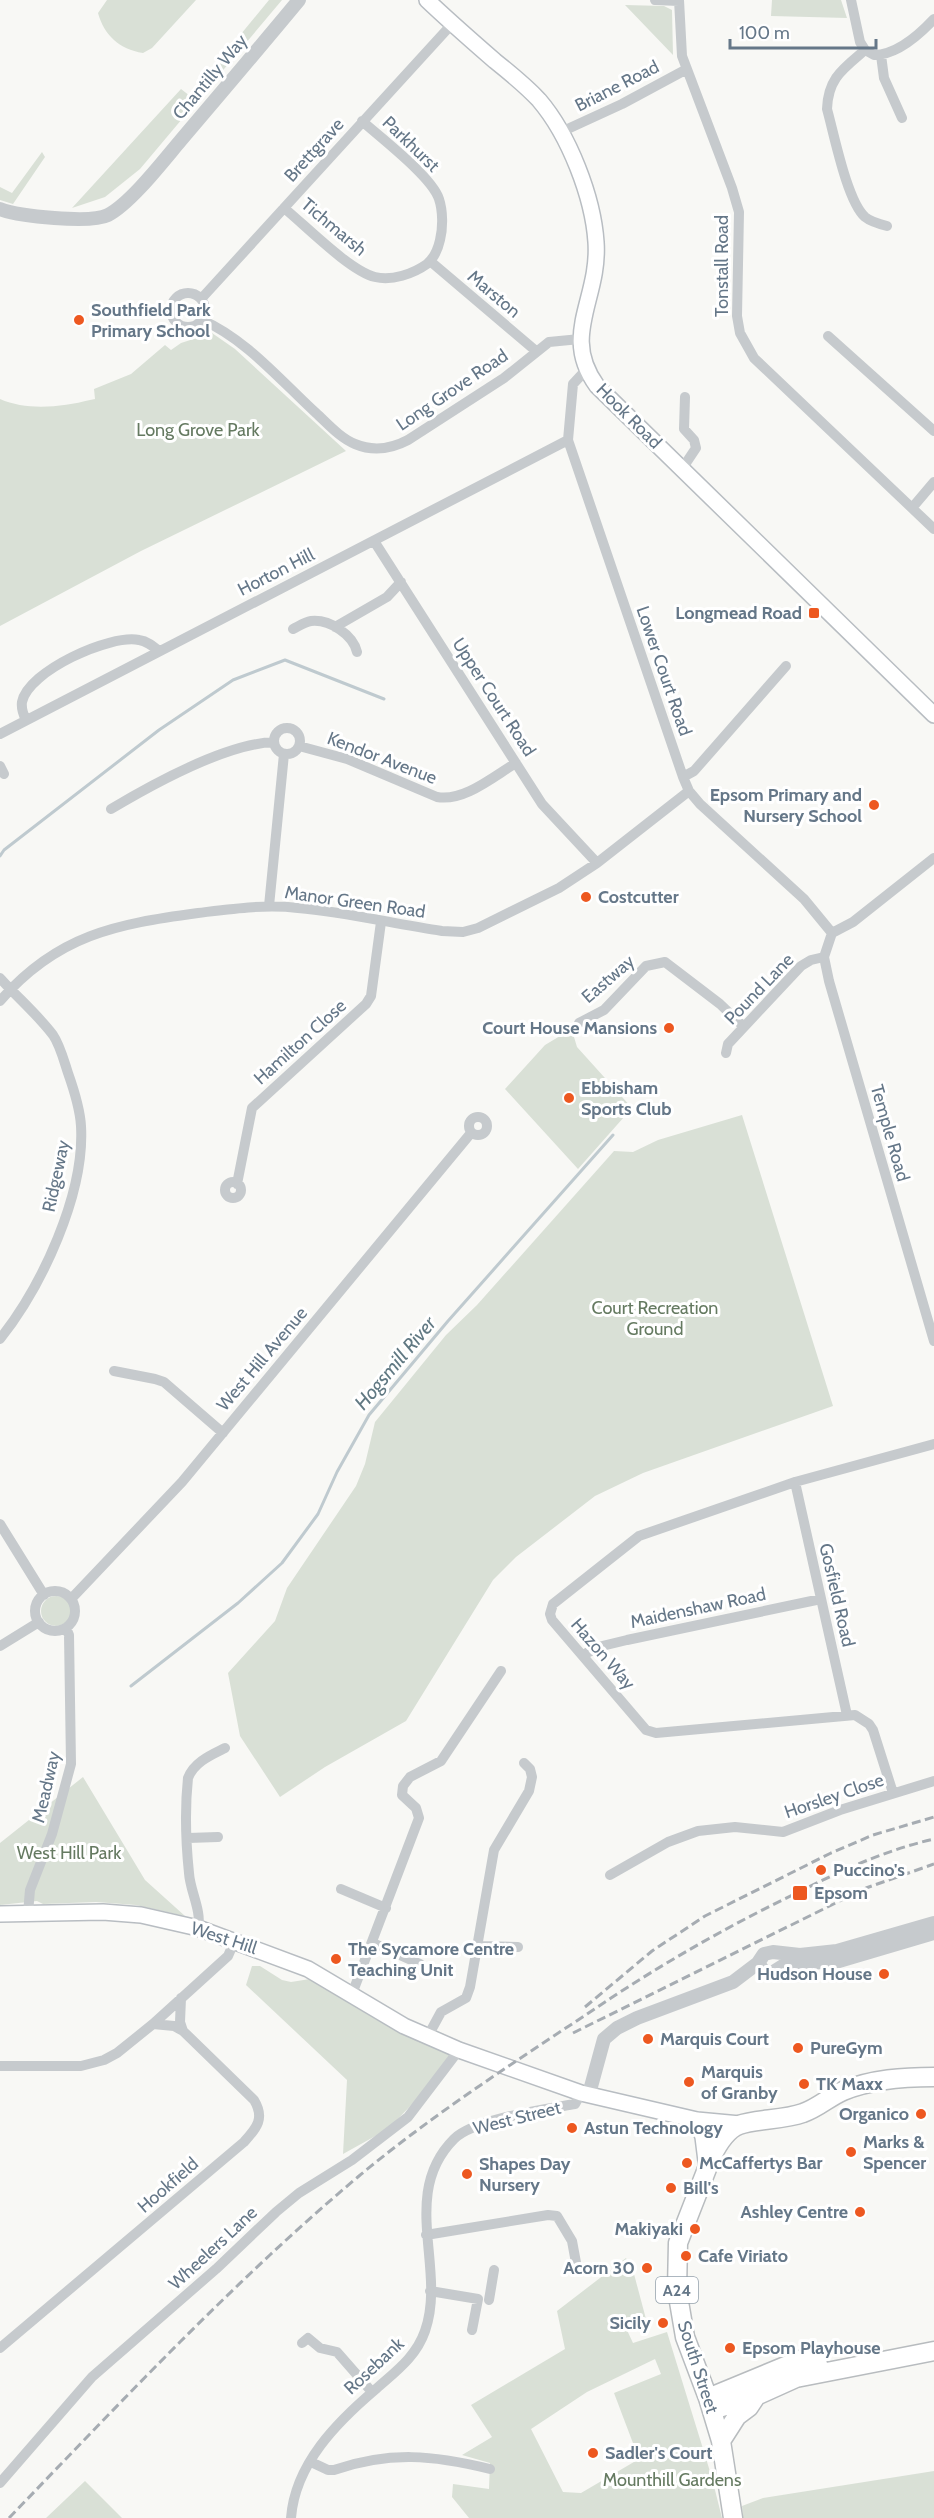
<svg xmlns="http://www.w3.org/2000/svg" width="934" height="2518" font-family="Cabin,sans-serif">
<rect width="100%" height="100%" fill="#f8f8f5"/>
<path fill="#d9e0d6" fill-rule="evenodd" d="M107,0H196L152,48L143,53C119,49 104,35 98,13Z
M269,0H282L140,169L105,197L72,208L181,89L190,96Z
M772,0H841L847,18L771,16Z
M625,5L664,6L672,10L673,55Z
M42,152L45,157L13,204L0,200V187L12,193Z
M212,333L235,349L346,451L141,551L0,626V399C27,411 62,407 90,400L95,399L94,389L131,374L165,345L171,350L181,343Z
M565,1033L574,1037L577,1047L632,1108L578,1169L505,1089L545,1045Z
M742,1115L833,1406L643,1473L595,1496L516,1557L493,1580L406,1721L325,1767L280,1797L240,1736L228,1673L275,1621L287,1588L356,1486L365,1464L375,1422L446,1335L477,1305L614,1151L633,1152L658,1140Z
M41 1611a15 15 0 1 1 30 0a15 15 0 1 1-30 0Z
M83,1777L145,1880L185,1916L136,1905L96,1902L43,1904L37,1901L0,1905V1843Z
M252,1966H260L282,1980L291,1982L310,1979L377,2020L380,2017L451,2053L422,2094L388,2129L343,2154L347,2080L246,1985Z
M626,2258L634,2274L646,2319L626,2328L633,2343L667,2332L712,2478L722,2518H469L452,2497L453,2484L489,2489L490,2463L462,2455L492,2437L471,2405L565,2349L557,2311ZM655,2359L661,2374L614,2393L639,2459L581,2493L563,2492L531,2429L587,2392Z
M934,2471V2518H743L742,2506L763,2498Z
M85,2481L122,2518H46Z"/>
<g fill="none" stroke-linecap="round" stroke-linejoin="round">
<path stroke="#bfcacf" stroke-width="3" d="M0,856L4,850L159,730L233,680L285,660L384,699
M131,1686L238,1603L282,1563L318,1514L337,1472L369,1415L448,1321L613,1135"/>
<defs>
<path id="secondary" d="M427,0C449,21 472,41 495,61C510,73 526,86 539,100C569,135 593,197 596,242C600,299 560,335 597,386L934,715
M0,1914L103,1912L141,1915L198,1928L308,1969L404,2026L459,2050L581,2093L697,2120L740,2124
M697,2120L703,2137L707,2169"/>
<path id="trunk" d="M708,2398L800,2360L816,2356L820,2373
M713,2410L756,2396L796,2378L934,2351
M721,2441L737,2416L749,2407L755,2398
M733,2518L721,2441L708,2398L685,2337L677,2290L678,2243L712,2156C718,2144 726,2130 739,2125C755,2119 784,2120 803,2113C818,2108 829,2097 843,2091C872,2079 904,2077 934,2077"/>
</defs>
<use href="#secondary" stroke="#b8bdc2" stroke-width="18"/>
<use href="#trunk" stroke="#b8bcbf" stroke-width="21"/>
<path stroke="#c6cacd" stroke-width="10" d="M655,0L679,1
M679,0L682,56L732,188L739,212L737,316L740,333L754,358L934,529
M851,0L860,42L865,50
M865,50C843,69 828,78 827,109C834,134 847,201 865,217C871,222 879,224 887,226
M865,50L874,55C897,55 919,35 934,19
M881,55L884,78L902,118
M561,132L622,104L687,69
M284,208C306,226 350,271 375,277C392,281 413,274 427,264C434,258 438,249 440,240C443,228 443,211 439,199C432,177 381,138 362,121
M430,261L536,351
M171 310a17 17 0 1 1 34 0a17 17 0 1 1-34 0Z
M201,299L452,24
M202,320C246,339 281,381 316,413C328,424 340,438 355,444C374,452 391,449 408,440L504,378L549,342L580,339
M828,336L934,431
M586,370L573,384L568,440L683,777L689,791L700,804L804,899L832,933
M682,469L696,448L694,440L684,429L685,397
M912,508L934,482
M374,541L542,804L597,863
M335,627L387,597L401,582
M293,629C299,626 305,622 311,621C330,619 353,635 357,652
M26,720C23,714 21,709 22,702C28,671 110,634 139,640C147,641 153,646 159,651
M274 741a13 13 0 1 1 26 0a13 13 0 1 1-26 0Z
M0,734L568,440
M299,746L347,759L437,797C464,802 494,776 516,763
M0,766L4,774
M683,777L694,771L786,666
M111,809C153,784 226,744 274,742
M934,858L853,922L832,933L824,957L829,981L934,1341
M269,906L284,754
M0,978C17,997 38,1015 53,1035C60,1045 64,1061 68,1073C74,1090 80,1108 81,1126C85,1194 42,1286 0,1339
M0,1001C57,935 116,924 198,913C231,909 265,904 298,908C346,912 394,924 442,931L463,932L478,928L559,888L597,863L689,791
M579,1023L604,1010L646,966L665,962L720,1004L744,1027
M726,1053L728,1044L801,966L811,960L824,957
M469 1126a9 9 0 1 1 18 0a9 9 0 1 1-18 0Z
M225 1190a8 8 0 1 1 16 0a8 8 0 1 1-16 0Z
M237,1184L252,1108L366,1004L371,996L381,922
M114,1371L155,1379L164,1382L223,1433
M795,1482L847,1715
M0,1524L44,1595
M35 1611a20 20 0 1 1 40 0a20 20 0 1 1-40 0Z
M71,1599L182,1482L471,1133
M0,1646L39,1622
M583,1655L598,1647L627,1640L821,1599
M893,1793L873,1730L869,1724L855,1715L656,1733L646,1730L552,1620L550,1614L553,1604L639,1536L795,1482L934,1444
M188,1838L218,1837
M610,1875L668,1842L698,1831L735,1827L783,1832L840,1810L934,1781
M341,1889L386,1908
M28,1913L30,1890L52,1834L71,1764L69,1635L66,1628
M198,1928C202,1911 190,1891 189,1873C186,1844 185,1806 188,1778C194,1762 211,1755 225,1748
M373,1943L420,1964
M479,1946L518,1947
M352,1994L419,1818L416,1808L402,1795L403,1786L410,1777L441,1761L501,1671
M153,2024L174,2026L183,2031
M428,2036L441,2012L466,1998L470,1987L494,1850L529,1791L532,1777L530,1769L524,1763
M0,2066H81L104,2060L117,2053L153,2024L228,1956L235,1940
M426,2235L548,2215L557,2216L572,2241L577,2268
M430,2291L478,2299L472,2330
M489,2300L494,2270
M302,2343L308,2338L320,2348L337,2352L372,2392
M0,2348L244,2142C257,2128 265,2118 254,2100L183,2031L180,2022L181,1998
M311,2462L328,2470H334C390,2451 433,2455 490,2469
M0,2483L92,2377L216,2269L276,2212L299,2193L352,2160L408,2117L459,2050
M291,2518C295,2464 337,2422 376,2389C396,2371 416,2357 425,2331C447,2269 399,2194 454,2139C474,2119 547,2109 575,2104L581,2093"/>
<path stroke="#c6cacd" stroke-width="14" d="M0,209C19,216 90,224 108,215C131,203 164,160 181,140C221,93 260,47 299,0
M758,1963L765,1973H772L783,1966L792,1964L839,1961L934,1933
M589,2094L604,2039L617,2028L637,2018L733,1982L758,1963L764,1954L773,1952L800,1955L837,1951L934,1923"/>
<use href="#secondary" stroke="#fff" stroke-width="15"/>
<use href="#trunk" stroke="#fff" stroke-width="18"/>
<path stroke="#a6acb2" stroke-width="3" stroke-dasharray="9 4.5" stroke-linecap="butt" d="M585,2007L652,1951L705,1916L831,1853L873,1835L934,1817
M573,2033L866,1888L934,1864
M9,2518C122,2401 234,2281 359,2176C438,2110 526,2055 611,1998C672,1958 734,1923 799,1892C842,1870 886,1850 934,1839"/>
</g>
<g fill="#ed5820" stroke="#fff" stroke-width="2">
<circle cx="79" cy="320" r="6"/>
<rect x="808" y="607" width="12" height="12" rx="3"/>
<circle cx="874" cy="805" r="6"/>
<circle cx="586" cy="897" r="6"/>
<circle cx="669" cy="1028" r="6"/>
<circle cx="569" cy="1098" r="6"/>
<circle cx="821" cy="1870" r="6"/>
<rect x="792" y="1885" width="16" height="16" rx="3"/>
<circle cx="336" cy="1959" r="6"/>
<circle cx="884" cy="1974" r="6"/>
<circle cx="648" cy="2039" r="6"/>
<circle cx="798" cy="2048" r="6"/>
<circle cx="689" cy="2082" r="6"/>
<circle cx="804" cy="2084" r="6"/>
<circle cx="921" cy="2114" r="6"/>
<circle cx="572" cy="2128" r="6"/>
<circle cx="851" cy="2152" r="6"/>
<circle cx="687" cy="2163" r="6"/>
<circle cx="467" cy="2174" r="6"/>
<circle cx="671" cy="2188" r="6"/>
<circle cx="860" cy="2212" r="6"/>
<circle cx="695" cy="2229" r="6"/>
<circle cx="686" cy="2256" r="6"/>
<circle cx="647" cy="2268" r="6"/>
<circle cx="663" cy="2323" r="6"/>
<circle cx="730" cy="2348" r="6"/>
<circle cx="593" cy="2453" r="6"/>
</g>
<g text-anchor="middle" stroke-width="6" stroke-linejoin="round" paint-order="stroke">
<rect fill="#fff" stroke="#93a0ac" stroke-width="1.5" x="656" y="2277" width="42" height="26" rx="4.5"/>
<g font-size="16" font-weight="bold" fill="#657788">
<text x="677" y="2296">A24</text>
</g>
<g font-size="18" fill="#657788" stroke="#fff">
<text transform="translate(210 77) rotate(-50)" y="6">Chantilly Way</text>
<text transform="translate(617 86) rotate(-27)" y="6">Briane Road</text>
<text transform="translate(411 144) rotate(44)" y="6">Parkhurst</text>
<text transform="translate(314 150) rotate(-48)" y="6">Brettgrave</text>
<text transform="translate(334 227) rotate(40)" y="6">Tichmarsh</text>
<text transform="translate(722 266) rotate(-90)" y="6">Tonstall Road</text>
<text transform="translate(494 294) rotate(40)" y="6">Marston</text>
<text transform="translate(452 390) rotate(-34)" y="6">Long Grove Road</text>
<text transform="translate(629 416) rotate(45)" y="6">Hook Road</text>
<text transform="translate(276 572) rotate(-27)" y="6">Horton Hill</text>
<text transform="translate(664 671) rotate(71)" y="6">Lower Court Road</text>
<text transform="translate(494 697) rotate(57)" y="6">Upper Court Road</text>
<text transform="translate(382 758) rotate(21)" y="6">Kendor Avenue</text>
<text transform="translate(355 902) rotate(8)" y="6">Manor Green Road</text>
<text transform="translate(608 979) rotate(-41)" y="6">Eastway</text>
<text transform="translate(759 989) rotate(-46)" y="6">Pound Lane</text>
<text transform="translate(300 1042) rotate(-42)" y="6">Hamilton Close</text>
<text transform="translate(890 1133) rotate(74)" y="6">Temple Road</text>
<text transform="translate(56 1176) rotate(-78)" y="6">Ridgeway</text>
<text transform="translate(262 1359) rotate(-50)" y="6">West Hill Avenue</text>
<text transform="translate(837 1595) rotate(77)" y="6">Gosfield Road</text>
<text transform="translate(698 1608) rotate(-12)" y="6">Maidenshaw Road</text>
<text transform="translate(603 1654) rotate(49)" y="6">Hazon Way</text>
<text transform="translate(46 1787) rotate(-77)" y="6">Meadway</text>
<text transform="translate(834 1796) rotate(-19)" y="6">Horsley Close</text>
<text transform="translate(224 1938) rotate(18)" y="6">West Hill</text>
<text transform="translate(517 2118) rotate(-14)" y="6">West Street</text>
<text transform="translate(168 2185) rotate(-41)" y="6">Hookfield</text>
<text transform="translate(213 2248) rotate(-43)" y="6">Wheelers Lane</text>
<text transform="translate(374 2366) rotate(-43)" y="6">Rosebank</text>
<text transform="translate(698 2367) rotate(72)" y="6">South Street</text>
</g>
<g font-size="18" font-weight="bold" fill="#657788" stroke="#fff" text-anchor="start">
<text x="91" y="316">Southfield Park<tspan x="91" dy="21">Primary School</tspan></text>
<text x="802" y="619" text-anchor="end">Longmead Road</text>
<text x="862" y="801" text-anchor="end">Epsom Primary and<tspan x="862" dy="21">Nursery School</tspan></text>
<text x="598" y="903">Costcutter</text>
<text x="657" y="1034" text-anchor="end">Court House Mansions</text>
<text x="581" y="1094">Ebbisham<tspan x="581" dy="21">Sports Club</tspan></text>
<text x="833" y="1876">Puccino's</text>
<text x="814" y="1899">Epsom</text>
<text x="348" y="1955">The Sycamore Centre<tspan x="348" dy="21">Teaching Unit</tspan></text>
<text x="872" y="1980" text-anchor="end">Hudson House</text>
<text x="660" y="2045">Marquis Court</text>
<text x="810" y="2054">PureGym</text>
<text x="701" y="2078">Marquis<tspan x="701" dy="21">of Granby</tspan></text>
<text x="816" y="2090">TK Maxx</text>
<text x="909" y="2120" text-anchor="end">Organico</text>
<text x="584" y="2134">Astun Technology</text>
<text x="863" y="2148">Marks &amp;<tspan x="863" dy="21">Spencer</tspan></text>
<text x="699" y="2169">McCaffertys Bar</text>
<text x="479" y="2170">Shapes Day<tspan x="479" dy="21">Nursery</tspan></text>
<text x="683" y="2194">Bill's</text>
<text x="848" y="2218" text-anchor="end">Ashley Centre</text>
<text x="683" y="2235" text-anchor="end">Makiyaki</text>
<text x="698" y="2262">Cafe Viriato</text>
<text x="635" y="2274" text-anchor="end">Acorn 30</text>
<text x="651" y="2329" text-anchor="end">Sicily</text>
<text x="742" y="2354">Epsom Playhouse</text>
<text x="605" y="2459">Sadler's Court</text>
</g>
<g font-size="18" fill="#657a61" stroke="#fff">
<text x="198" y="436">Long Grove Park</text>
<text x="655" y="1314">Court Recreation<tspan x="655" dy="21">Ground</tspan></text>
<text x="69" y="1859">West Hill Park</text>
<text x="672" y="2486">Mounthill Gardens</text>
</g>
<g font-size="20" font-style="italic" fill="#617983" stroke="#fff">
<text transform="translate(395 1363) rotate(-50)" y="7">Hogsmill River</text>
</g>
</g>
<path d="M730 39v9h146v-9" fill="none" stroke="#657788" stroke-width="3"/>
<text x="739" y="39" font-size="18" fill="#657788" stroke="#ffffff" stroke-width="4.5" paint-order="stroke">100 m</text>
</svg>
